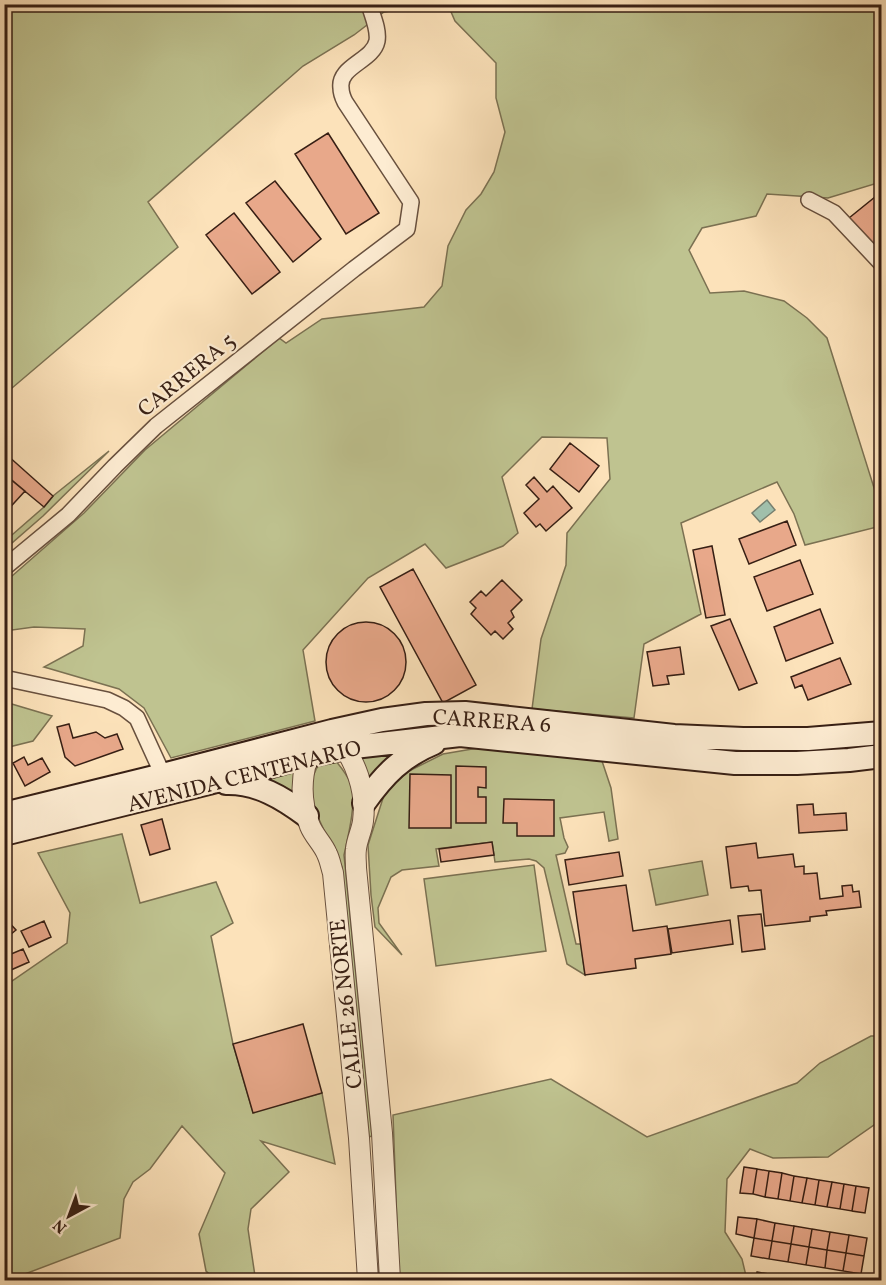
<svg xmlns="http://www.w3.org/2000/svg" width="886" height="1285" font-family="Vollkorn,serif">
<rect width="100%" height="100%" fill="#fce2ba"/>
<filter id="stains"><feTurbulence type="fractalNoise" baseFrequency=".00333" numOctaves="4"/><feColorMatrix values="0 0 0 0 .2 0 0 0 0 .09 0 0 0 0 .02 0 0 0 .5 -.17"/></filter>
<radialGradient id="worn" r=".72"><stop offset=".6" stop-color="#630" stop-opacity="0"/><stop offset="1" stop-color="#630" stop-opacity=".3"/></radialGradient>
<path fill="#bfc390" stroke="#7b7152" stroke-width="1.5" d="M5,5H425L384,12L354,35L303,66L148,202L178,247L5,394Z
M448,5H881V182L828,198L767,194L756,216L702,228L689,250L710,293L744,291L784,301L807,318L827,338L881,510V526L805,545L794,514L777,482L681,523L701,614L644,644L634,718L532,709L541,639L566,565L567,533L610,479L607,438L542,437L502,477L518,533L503,546L446,568L425,544L368,578L303,650L315,721L171,758L144,708L119,689L44,667L83,646L85,629L34,627L5,631L4,583L84,513L145,450L279,338L286,343L322,319L424,307L442,286L448,246L466,210L481,194L494,172L505,132L496,98V63L455,21Z
M109,451L43,516L5,549V541L44,507L53,496Z
M5,702L52,716L33,741L5,748Z
M412,745L367,784L354,755Z
M478,748L602,761L611,788L618,839L609,841L604,812L560,818L564,838L568,847L565,853L556,855L576,944H581L585,975L567,964L544,868L536,861L529,859L495,862L492,842L436,849L439,866L402,870L391,877L378,908L379,923L402,955L375,927L371,895L368,845L385,792L409,771L443,754Z
M335,760C341,767 347,775 351,784C357,801 348,837 344,855L372,1136L369,1137L342,867C330,835 295,796 320,763Z
M299,769L296,798L261,779Z
M122,834L140,903L216,882L233,923L211,936L233,1044L253,1112L322,1093L335,1164L261,1141L289,1172L251,1209L248,1229L255,1276L216,1280L206,1271L199,1234L225,1173L182,1126L150,1169L133,1182L124,1199L120,1238L9,1280H5V986L67,943L70,913L38,853Z
M702,861L708,895L656,905L649,870Z
M534,865L546,951L436,966L424,879Z
M871,1036H881V1120L828,1157L773,1158L750,1149L727,1179L725,1232L742,1259L747,1280H399L393,1115L551,1079L647,1137L797,1083L820,1063Z"/>
<path fill="#a0bfab" stroke="#767f6f" stroke-width="1.5" d="M767,500L775,510L760,522L752,513Z"/>
<path fill="#e8a88a" stroke="#371f14" stroke-width="1.5" d="M328,133L379,213L346,234L295,154Z
M275,181L321,239L293,262L246,203Z
M875,197L882,204V256L849,218Z
M234,213L280,272L252,294L206,235Z
M570,443L599,466L579,492L550,469Z
M7,455L53,496L44,507L4,474V457Z
M7,476L25,491L4,514V479Z
M534,477L547,492L553,486L572,508L546,531L540,524L536,527L524,513L539,499L526,485Z
M787,521L796,545L749,564L739,539Z
M712,546L725,615L706,618L693,550Z
M800,560L813,594L767,611L754,577Z
M413,569L476,685L443,703L380,587Z
M502,580L522,600L511,611L514,617L508,623L513,629L503,639L495,631L491,635L471,614L476,608L470,602L481,591L486,596Z
M820,609L833,643L786,661L774,627Z
M730,619L757,683L739,690L711,626Z
M326 662a40 40 0 1 1 80 0a40 40 0 1 1-80 0Z
M680,647L684,674L667,676L669,684L653,686L647,652Z
M840,658L851,684L808,700L802,685L795,688L791,677Z
M69,724L73,738L96,732L105,738L117,734L123,749L75,766L65,757L57,727Z
M24,757L28,765L42,758L50,772L25,786L13,763Z
M456,766L486,767V788L478,787V797H486V823H456Z
M410,774L451,775V828H409Z
M504,799L554,800V836H517V823H503Z
M813,804L814,815L846,813L847,830L799,833L797,805Z
M162,819L170,849L150,855L141,825Z
M492,842L494,855L441,862L439,849Z
M756,843L758,858L793,854L795,867L804,866V874L817,873L820,899L843,896L842,886L852,885L853,892L859,891L861,907L826,911L827,915L810,917V921L765,926L761,890L749,891L748,886L731,888L726,847Z
M619,852L623,876L569,885L565,860Z
M626,885L633,931L667,926L671,954L635,959L636,968L585,975L573,892Z
M761,914L765,949L742,952L738,916Z
M4,917L16,930L4,940Z
M730,920L733,944L672,953L668,929Z
M44,921L51,937L29,947L21,931Z
M23,949L29,962L4,973V957Z
M303,1024L322,1093L253,1113L233,1044Z
M744,1167L757,1169L753,1194L740,1193Z
M757,1169L769,1171L765,1197L753,1194Z
M769,1171L782,1173L778,1199L765,1197Z
M782,1173L794,1176L790,1201L778,1199Z
M794,1176L807,1178L802,1203L790,1201Z
M807,1178L819,1180L815,1205L802,1203Z
M819,1180L832,1182L827,1207L815,1205Z
M832,1182L844,1184L840,1209L827,1207Z
M844,1184L856,1186L852,1211L840,1209Z
M856,1186L869,1188L865,1213L852,1211Z
M738,1217L757,1219L754,1238L736,1234Z
M757,1219L775,1223L772,1241L754,1238Z
M775,1223L794,1226L791,1244L772,1241Z
M794,1226L812,1229L809,1247L791,1244Z
M812,1229L830,1232L827,1250L809,1247Z
M830,1232L849,1235L846,1253L827,1250Z
M849,1235L867,1238L864,1256L846,1253Z
M754,1238L772,1241L769,1259L751,1256Z
M772,1241L791,1244L788,1262L769,1259Z
M791,1244L809,1247L806,1265L788,1262Z
M809,1247L827,1250L825,1268L806,1265Z
M827,1250L846,1253L843,1271L825,1268Z
M846,1253L864,1256L861,1274L843,1271Z
M757,1272L775,1275L774,1280H755Z
M775,1275L794,1279L793,1280H774Z"/>
<g fill="none" stroke-linecap="round" stroke-linejoin="round">
<defs>
<path id="minor" d="M809,200L834,213L882,264
M4,568L68,515L115,466L156,426L354,269L407,229L411,202L345,102C343,98 341,93 341,88C338,66 373,61 377,41C379,29 372,15 369,4
M4,678L107,700L124,708L137,718L163,775"/>
<path id="tertiary" d="M337,737C355,760 367,790 363,821C362,830 357,839 356,849C355,855 356,861 356,868L382,1133L390,1280
M313,743C301,770 299,799 310,826C314,836 323,844 327,854C330,860 331,867 333,873L359,1138L368,1280"/>
<path id="secondary" d="M226,783C257,782 283,798 307,816
M364,803C384,775 402,756 434,743
M4,814L163,775L332,731L382,720L426,714L465,713L674,736L743,739H808L882,733
M4,834L209,783L308,756L345,748L460,735L735,763H797L849,760L882,756"/>
</defs>
<use href="#minor" stroke="#68503e" stroke-width="18"/>
<use href="#tertiary" stroke="#68503e" stroke-width="22"/>
<use href="#secondary" stroke="#371f14" stroke-width="26"/>
<use href="#minor" stroke="#fdecd2" stroke-width="15"/>
<use href="#tertiary" stroke="#fdecd2" stroke-width="20"/>
<use href="#secondary" stroke="#fdecd2" stroke-width="22"/>
</g>
<g text-anchor="middle" stroke-width="4.5" stroke-linejoin="round" paint-order="stroke">
<g font-size="22" fill="#371f14" stroke="#fdecd2">
<text transform="translate(186 374) rotate(-39)" y="8">CARRERA 5</text>
<text transform="translate(492 720) rotate(4)" y="8">CARRERA 6</text>
<text transform="translate(244 775) rotate(-14)" y="8">AVENIDA CENTENARIO</text>
<text transform="translate(345 1004) rotate(-96)" y="8">CALLE 26 NORTE</text>
</g>
</g>
<rect width="886" height="1285" fill="none" stroke="#fce2ba" stroke-width="24"/>
<rect x="6" y="6" width="874" height="1273" fill="none" stroke="#371f14" stroke-width="3"/>
<rect x="12" y="12" width="862" height="1261" fill="none" stroke="#371f14" stroke-width="1.5"/>
<g transform="translate(69 1216) rotate(221)" stroke="#fdecd2" stroke-width="4.5" paint-order="stroke">
<path d="M0-4.5L10 22L0 15L-10 22Z" fill="#371f14"/>
<text y="-9" font-size="16" font-weight="bold" text-anchor="middle" fill="#371f14">N</text>
</g>
<rect width="100%" height="100%" filter="url(#stains)"/>
<rect width="100%" height="100%" fill="url(#worn)"/>
</svg>
